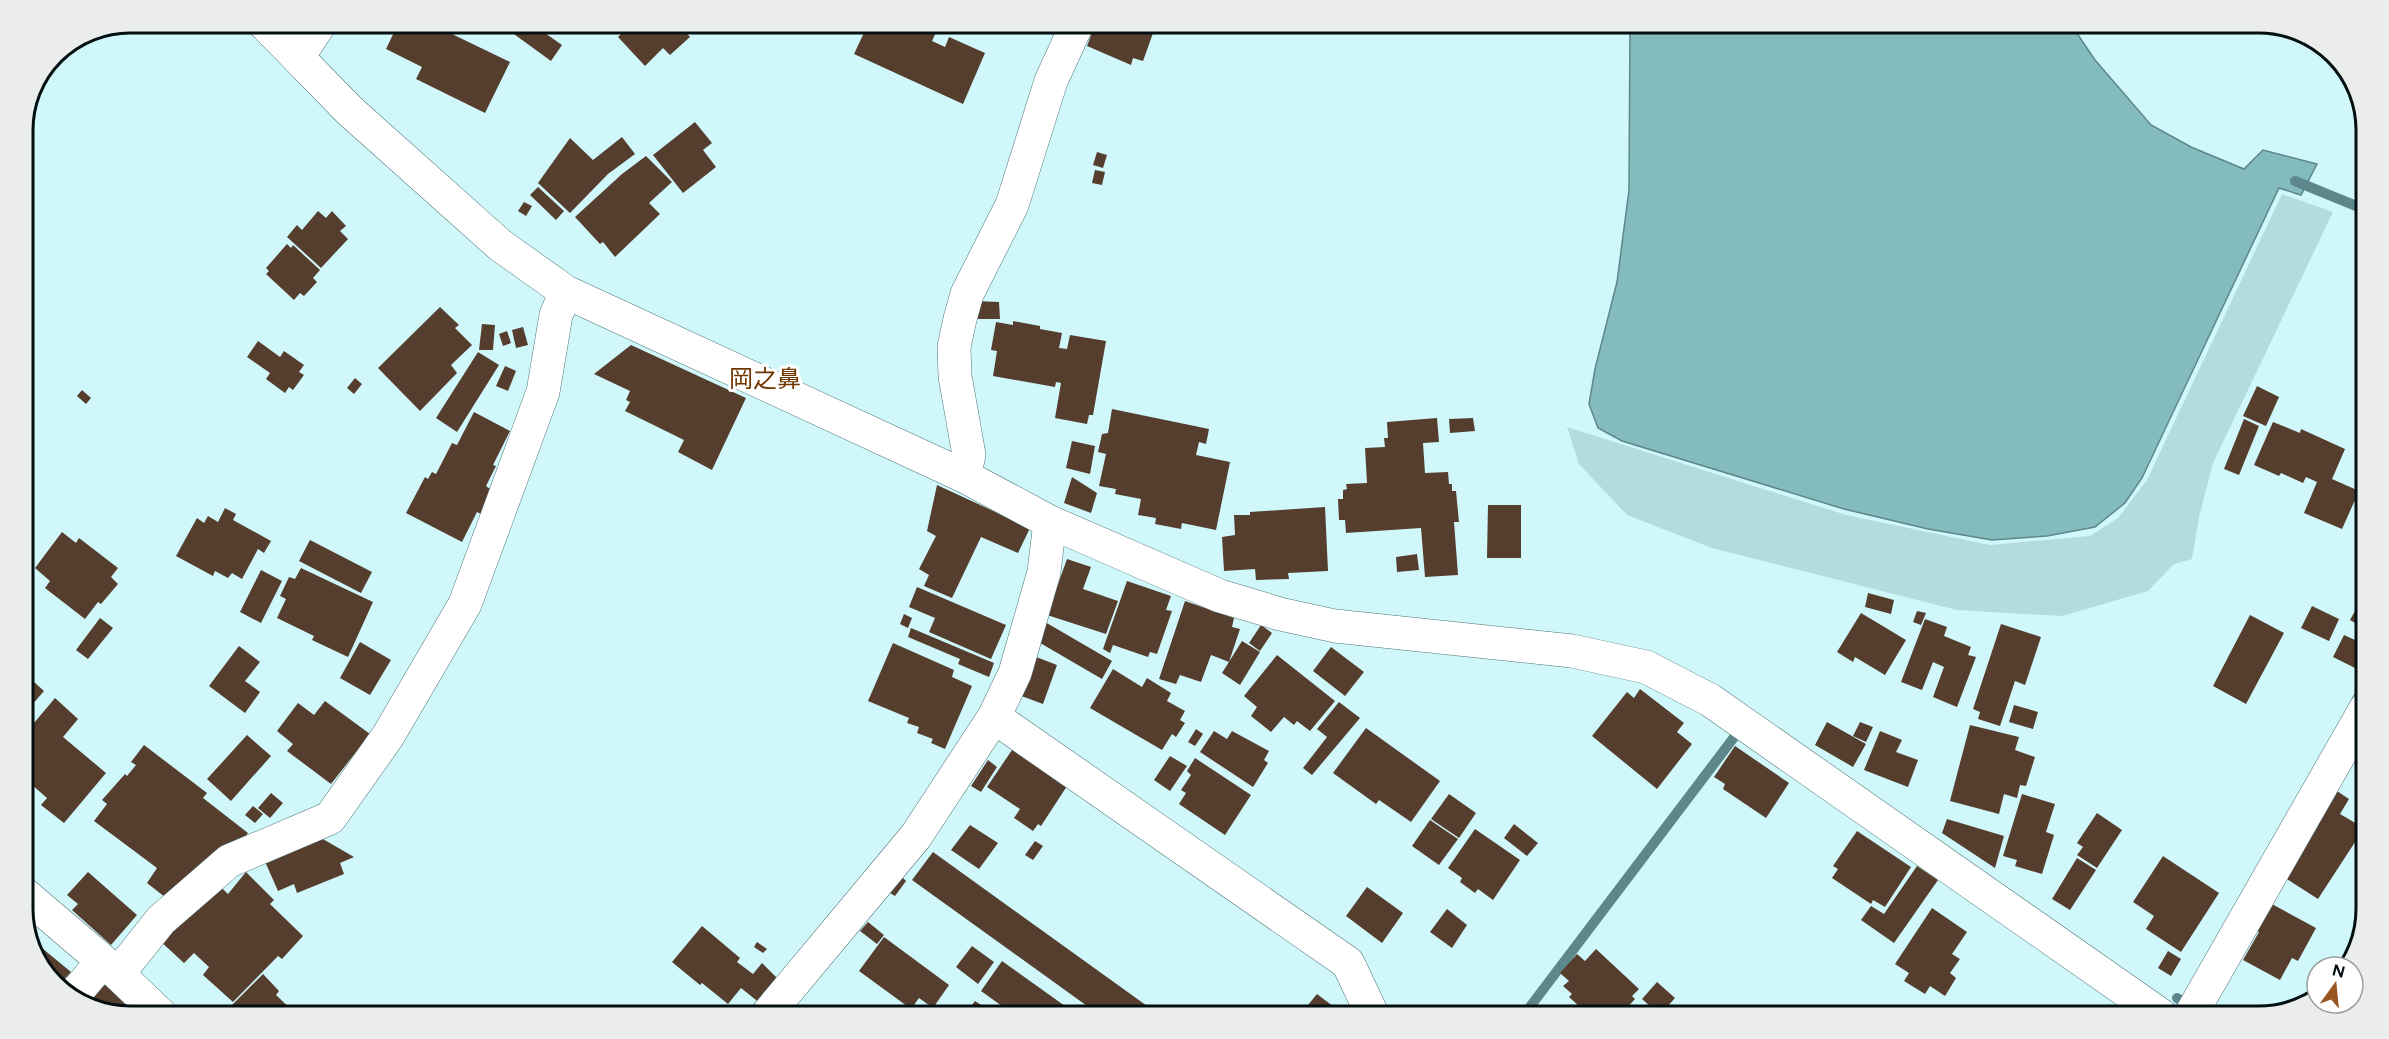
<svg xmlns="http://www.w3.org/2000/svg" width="2389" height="1039" font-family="Figtree,'Noto Sans JP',sans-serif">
<rect width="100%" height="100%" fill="#d0f8fb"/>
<path fill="#b2dcde" d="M2282,194L2333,212L2213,463L2199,517L2192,559L2174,564L2148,591L2062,616L1957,610L1712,548L1627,515L1579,464L1567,427L1846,515L1990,545L2090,536L2118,518L2147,480Z"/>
<path fill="#84bbbf" stroke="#5d878a" stroke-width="1.5" d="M1630,23H2070L2095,60L2151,125L2191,147L2244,169L2263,150L2317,164L2301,195L2279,188L2142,478L2125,503L2095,527L2047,536L1992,540L1928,529L1844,509L1622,441L1598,428L1589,404L1595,369L1617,282L1629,190Z"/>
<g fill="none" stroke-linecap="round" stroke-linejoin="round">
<path stroke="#5d878a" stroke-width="10" d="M2295,181L2366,210
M2354,705L2366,682
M2177,998L2185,1003L2189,995
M1523,1016L1735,736"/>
</g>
<path fill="#553e2e" d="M399,22H427L510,62L485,113L416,79L422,67L386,49Z
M511,22H547L542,31L562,45L551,61L507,29Z
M633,22H692L684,30L690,37L670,55L663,48L645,66L618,37Z
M869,22H951L949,29L940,24L932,41L945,47L949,37L985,53L963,104L854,54Z
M1096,22H1157L1143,61L1133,58L1131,65L1087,46Z
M695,122L712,143L703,150L716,167L683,193L653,155Z
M622,137L635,154L608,174L570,213L538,183L570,138L593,160Z
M1097,152L1107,155L1103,168L1093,165Z
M646,156L672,182L649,203L660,214L615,257L603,242L600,244L575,217L622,174Z
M1095,170L1105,172L1102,185L1092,183Z
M538,187L564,211L556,220L530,195Z
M524,202L532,206L526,216L518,211Z
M318,211L326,218L332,211L346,226L340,231L348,239L321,268L287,237L297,225L302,230Z
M287,244L291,248L293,245L320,270L313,278L317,282L304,296L300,293L294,300L266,274L269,271L266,268Z
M975,301L999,302L1000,319H976Z
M440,307L459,325L455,328L472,345L451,365L457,373L420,411L378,368Z
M1013,321L1040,326V329L1062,333L1059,348L1067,349L1070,335L1106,341L1093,415H1089L1087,424L1055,418L1061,383L1056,382L1055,387L993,376L997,351L991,350L996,322L1013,325Z
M482,324L495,325L493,350H479Z
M523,327L528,345L516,348L512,330Z
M507,331L511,343L503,346L499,334Z
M258,341L280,357L284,351L304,365L299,372L304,375L293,390L289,387L285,393L266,379L270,373L247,357Z
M631,345L746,398L712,470L678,452L684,440L625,411L630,402L626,400L630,391L594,374Z
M478,352L499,365L457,432L436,418Z
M505,366L516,371L508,391L496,386Z
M355,378L362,384L354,394L347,388Z
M2257,386L2279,397L2266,426L2243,416Z
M82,390L91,398L86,404L77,396Z
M1112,409L1209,429L1206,444L1199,442L1196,455L1230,462L1216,530L1182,523L1181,529L1155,524L1156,518L1138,515L1141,499L1115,494L1116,489L1099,486L1106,454L1098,452L1102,434L1108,433Z
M474,412L510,431L493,465L496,466L486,486L493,491L481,514L477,512L462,542L406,513L425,477L428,479L432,472L436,474L452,443L457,445Z
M1437,418L1439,442L1423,443L1425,473L1448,472L1449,484H1452V491H1456L1459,522H1454L1458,575L1425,577L1421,528L1346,533L1345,520H1339L1338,499H1343V490L1347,489L1346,484L1367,483L1365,448L1385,447L1384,438H1388L1387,422Z
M1473,418L1475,431L1450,433L1449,419Z
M2244,419L2259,426L2239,475L2224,469Z
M2273,422L2300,433L2301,429L2345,449L2332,479L2359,491L2342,529L2304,513L2317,482L2306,477L2303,483L2281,473L2279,476L2254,465Z
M1072,441L1095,446L1090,474L1066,468Z
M1072,477L1097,493L1091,513L1064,503Z
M937,485L1030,528L1018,553L981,537L952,598L924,586L929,575L919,569L936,536L927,531Z
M1488,505H1521V558H1487Z
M1325,507L1328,571L1288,573L1289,579L1256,580L1255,569L1224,571L1222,537L1235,535L1234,515H1250V512Z
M225,508L236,514L233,520L271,541L264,553L258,549L242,579L232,573L228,578L215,571L213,576L176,556L197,518L204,523L208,516L218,522Z
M62,532L76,543L79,538L118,568L111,577L118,584L101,604L98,602L85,619L45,588L50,581L35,568Z
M310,540L372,572L361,593L299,561Z
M1417,554L1419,570L1397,572L1396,557Z
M1067,559L1091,567L1083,589L1118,601L1106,634L1047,615Z
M301,568L373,602L348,657L312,640L314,636L277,618L286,599L280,596L289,577L295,579Z
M261,570L282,581L261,623L240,612Z
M1127,581L1171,596L1166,610L1172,611L1157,654L1150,652L1148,657L1113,645L1110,653L1103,649Z
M917,587L1006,625L991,659L929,632L935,618L909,607Z
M2366,591V629L2350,620Z
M1868,593L1894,600L1891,614L1865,607Z
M1185,601L1234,618L1232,627L1240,629L1229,662L1211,655L1201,682L1180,675L1176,684L1159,679Z
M2312,606L2339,619L2329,641L2301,628Z
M1917,611L1926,613L1921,625L1913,622Z
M1861,613L1906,640L1885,675L1855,657L1853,662L1837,652Z
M904,614L912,618L908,628L900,624Z
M2250,615L2284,633L2246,704L2213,686Z
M100,618L113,628L88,659L76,650Z
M1925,619L1947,627L1944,636L1971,647L1968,655L1976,657L1957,707L1933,697L1944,667L1933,662L1922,690L1901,682Z
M1045,622L1112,661L1102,679L1035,640Z
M2001,624L2041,637L2025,685L2015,681L2000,726L1978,719L1980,712L1973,709Z
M1261,625L1272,633L1260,651L1249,643Z
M911,628L994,663L989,677L958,664L960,659L908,637Z
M2344,635L2366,645L2355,668L2333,657Z
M1242,641L1260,652L1240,685L1222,673Z
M360,642L391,660L370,695L340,678Z
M893,643L954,670L952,677L972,686L945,749L931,743L933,739L917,733L919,727L907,723L909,718L868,701Z
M239,646L260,662L245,681L260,692L245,713L209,686Z
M1331,647L1364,672L1345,696L1313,671Z
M1031,655L1057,665L1043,704L1016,694Z
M1277,655L1335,701L1310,731L1297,721L1294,725L1284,717L1271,732L1251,716L1257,707L1244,696Z
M1113,669L1142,687L1147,678L1171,693L1167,701L1185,711L1180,720L1185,723L1176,737L1172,734L1162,750L1090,708Z
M23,672L44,691L31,706L23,698Z
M1640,689L1684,723L1677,732L1692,744L1657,789L1592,736L1627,692L1634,698Z
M55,698L78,719L63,737L106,773L64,823L41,805L47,798L23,777V736Z
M325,701L370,734L331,784L287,751L293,744L277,731L298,703L314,715Z
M1339,702L1360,718L1312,775L1303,768L1327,737L1317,729Z
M2014,705L2038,712L2033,729L2009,722Z
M1827,722L1866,744L1853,767L1815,745Z
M1860,722L1873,727L1866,742L1853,736Z
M1970,725L2019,737L2015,750L2035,757L2026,786L2020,785L2017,798L2004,794L1999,814L1950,801Z
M1366,728L1440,781L1411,822L1379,800L1376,804L1333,773Z
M1196,729L1203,734L1195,746L1188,742Z
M1214,731L1227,739L1232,731L1269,751L1264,760L1268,763L1253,787L1200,752Z
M1880,731L1902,740L1896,752L1918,760L1908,787L1864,770Z
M247,735L271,756L231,801L207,779Z
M144,745L207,793L203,798L248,833L233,852L170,901L147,883L157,868L94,821L107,804L102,800L125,774L127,776L136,765L131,762Z
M1735,746L1789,783L1766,818L1723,789L1725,784L1714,777Z
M1014,747L1069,783L1041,826L1038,824L1033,831L1014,818L1020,809L987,787Z
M1170,756L1187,766L1170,791L1154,780Z
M1195,758L1251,795L1225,835L1179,804L1186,793L1181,790L1191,775L1187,771Z
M988,760L997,767L981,792L971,786Z
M2334,789L2349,799L2340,814L2357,824V839L2318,899L2282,876Z
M271,793L283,803L270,818L258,808Z
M1449,794L1476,813L1459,838L1431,819Z
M2022,794L2055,804L2046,832L2054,835L2042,874L2015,866L2017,860L2003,856Z
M253,806L263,814L255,823L245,815Z
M2097,813L2122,830L2097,868L2077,855L2083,847L2077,843Z
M1947,819L2004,836L1995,868L1942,833Z
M1430,820L1458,839L1439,865L1412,846Z
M1514,824L1538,843L1527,856L1504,838Z
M970,825L998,843L979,869L951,850Z
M1475,829L1520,860L1493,900L1478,889L1475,893L1460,882L1462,878L1448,868Z
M1857,831L1911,867L1885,907L1873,900L1871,904L1832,878L1838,869L1833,866Z
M316,835L354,857L340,863L344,874L297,893L294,884L278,891L263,857Z
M1035,841L1043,846L1033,860L1025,855Z
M933,852L1161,1016H1101L912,880Z
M2163,856L2219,893L2181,952L2146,929L2154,916L2133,902Z
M2077,858L2096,870L2070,910L2052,899Z
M1917,866L1938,880L1894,943L1861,920L1871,906L1884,914Z
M88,872L137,915L111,945L72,910L78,904L67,895Z
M246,872L274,900L270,904L303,936L282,959L278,956L233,1002L203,975L209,967L194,953L184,963L158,939L214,880L228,894Z
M902,877L906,881L895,896L890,893Z
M1367,887L1403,913L1382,943L1346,916Z
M2270,903L2316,928L2298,961L2292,958L2280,980L2243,960L2259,932L2255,930Z
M1932,908L1967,932L1952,954L1960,959L1950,973L1956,978L1945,996L1930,986L1925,994L1904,981L1909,973L1895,964Z
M1447,909L1467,925L1452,948L1430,932Z
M868,922L884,935L877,944L860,931Z
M702,926L740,958L737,962L753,974L762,963L780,981L761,1004L741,988L728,1004L702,983L700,985L672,962Z
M884,937L949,985L933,1008L919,998L911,1009L859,971Z
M31,939L71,972L59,985L45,974Z
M757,942L767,949L763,953L754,947Z
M972,946L994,962L978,984L956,967Z
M1596,949L1639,989L1632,996L1635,999L1624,1011L1621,1009L1615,1016H1577L1575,1015L1581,1008L1569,997L1572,994L1563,986L1569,981L1560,973L1577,954L1585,961Z
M2168,951L2181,959L2171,976L2158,968Z
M1002,961L1079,1016H1016L981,991Z
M263,974L279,991L276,995L298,1016H224L222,1015Z
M106,979L146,1016H130L89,1008L84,1005Z
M1657,982L1675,998L1660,1015L1642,999Z
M1317,994L1346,1016H1299Z
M975,1001L998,1016H964Z
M1676,1005L1692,1016H1667Z"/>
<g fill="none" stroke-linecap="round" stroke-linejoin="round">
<defs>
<path id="minor" d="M263,22L350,111L500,245L566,292L964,476L1050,522L1220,596L1280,614L1335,626L1572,651L1646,667L1710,700L2162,1016
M964,476L969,455L955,376L954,347L960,319L967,294L1012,205L1051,81L1078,22
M994,717L1348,963L1373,1016
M23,893L118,974L162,1016
M118,974L161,920L229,861L330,818L388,736L465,604L543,392L556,315L566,292
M73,996L102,962
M766,1016L916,836L994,717L1015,673L1044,572L1050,522
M2190,1016L2366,708"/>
<path id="major" d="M298,57L321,22"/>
</defs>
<use href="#minor" stroke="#4f7476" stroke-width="34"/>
<use href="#major" stroke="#4f7476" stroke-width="34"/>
<path stroke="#7c999b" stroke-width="4" stroke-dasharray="3 4.5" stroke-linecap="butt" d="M213,22L230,30
M58,51L121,24"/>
<use href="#minor" stroke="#fff" stroke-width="33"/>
<use href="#major" stroke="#fff" stroke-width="33"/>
</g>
<g text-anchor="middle" stroke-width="6" stroke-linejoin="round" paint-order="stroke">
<g font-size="24" fill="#703601" stroke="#fff">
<text x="765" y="387">岡之鼻</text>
</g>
</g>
<path d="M0 0H2389V1039H0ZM130 33H2259A97 97 0 0 1 2356 130V909A97 97 0 0 1 2259 1006H130A97 97 0 0 1 33 909V130A97 97 0 0 1 130 33Z" fill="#ebecec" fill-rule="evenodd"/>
<path fill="none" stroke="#030f10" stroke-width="3" d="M130 33H2259A97 97 0 0 1 2356 130V909A97 97 0 0 1 2259 1006H130A97 97 0 0 1 33 909V130A97 97 0 0 1 130 33Z"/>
<g transform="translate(2335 985) rotate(15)"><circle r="28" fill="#ffffff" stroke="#9a9f9f" stroke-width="1.5"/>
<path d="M0-4.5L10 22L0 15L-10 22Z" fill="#995625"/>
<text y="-9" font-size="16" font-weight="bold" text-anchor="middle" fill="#030f10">N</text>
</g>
</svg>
